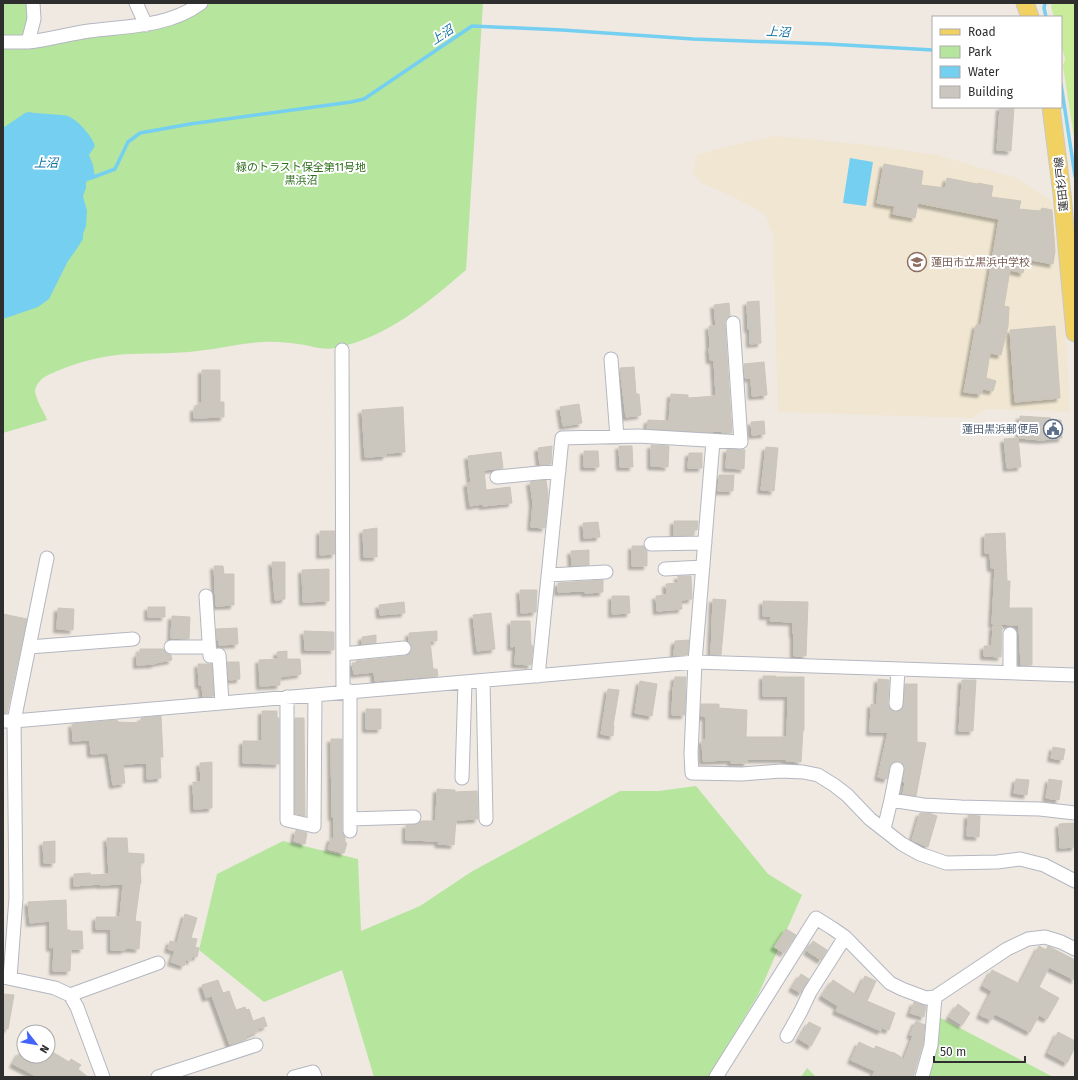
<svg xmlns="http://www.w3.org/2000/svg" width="1078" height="1080" font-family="'Fira Sans','Noto Sans JP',sans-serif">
<defs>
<filter id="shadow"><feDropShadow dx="-3.5" dy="3.5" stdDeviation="1" flood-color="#0004"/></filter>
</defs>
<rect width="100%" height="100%" fill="#efe9e1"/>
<path fill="#f0e6d1" d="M776,136L868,145L937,155L1016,178L1051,200L1063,287L1070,412L987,409L971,418L778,412L773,236L765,214L730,195L701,183L693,172L697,155L725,147Z"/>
<path fill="#b6e59e" d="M3,3H30L26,37L3,39Z
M208,3H483L466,270C426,304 388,337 335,348C325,350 314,347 305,345C291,343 277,341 263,342C241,343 219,349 197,351C175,354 153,353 130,354C105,355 81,361 57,371C48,375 41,377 36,387C32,395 44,411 47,420L3,433V47L36,45L206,5Z
M696,786L768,874L802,895L758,995L708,1077H374L342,970L264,1002L199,950L217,874L283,841L358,859L361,931L420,906L471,872L620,791H659Z
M937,1016L1053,1077H927Z
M807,1068L816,1077H801Z"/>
<path fill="#c9ec9a" d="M1052,3H1075V144L1063,66L1065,59L1061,44V17H1054L1051,7Z"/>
<path fill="#75cff0" d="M29,112C38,114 60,114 68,116C78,120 92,136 95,146L89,155L93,165L95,177L86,182V188L83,196L87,211L86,226L83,234V239L76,250L68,261L49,299L38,307L3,319V128L25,113Z
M850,158L873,162L866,206L843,203Z"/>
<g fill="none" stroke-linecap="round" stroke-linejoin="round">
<path stroke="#75cff0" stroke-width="3.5" d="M1045,3L1044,8L1046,17
M1061,84L1075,176
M91,178L115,169L128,142L140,133L190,124L351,102L364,99L472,26L562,30L693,39L827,44L933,50"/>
</g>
<path fill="#cbc7bf" stroke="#cbc5ba" filter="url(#shadow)" d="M1000,107H1014L1011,151L997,150Z
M884,164L923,171L921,185L945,188L947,178L977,184L978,183L993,186L991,197L1021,201L1019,209L1040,211L1042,208L1052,210L1055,251L1053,264L1026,259L1023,273L1010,270L1004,306L1009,307L1008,326L1001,355L990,353L986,378L996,381L993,391L983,389L981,394L964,392L976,325H981L999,219L918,203L915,218L893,214L895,206L877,203Z
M759,301L761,343L750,344V329H748L747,302Z
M729,303L730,316L725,319V324L732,433H722V431L706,432L647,429L648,420L669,421V422L671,394L688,395V398L716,396L714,360H710L709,348H710L709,326H716L714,305Z
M1055,326L1060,398L1015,402L1010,330Z
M764,362L767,395L752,396L751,378H745L744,364Z
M634,367L636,394H639L641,415L626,417L620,368Z
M202,370H220V402H224V417L194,418V408H199L198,403H202Z
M579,404L582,423L563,426L560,407Z
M403,407L405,452L386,453V456L365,457L362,410Z
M1020,416L1051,418V420H1061L1062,438L1041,440L1019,438Z
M764,421L765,434L752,435L751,422Z
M1018,438L1021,467L1007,468L1004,439Z
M651,445L669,446L668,467L651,466Z
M552,446L551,464L540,465L538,448Z
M619,446H632L633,467H620Z
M766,447L778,448L774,491L761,490Z
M727,449L745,450L744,469L726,468Z
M584,451H598L599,467H584Z
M501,452L503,468L484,470L486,490L510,487L512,503L483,506L482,504L470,506L467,483H471L468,456Z
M689,453H702V468H688Z
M719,475H734L733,491H718Z
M546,480L548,494L545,528L531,527L533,503L530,482Z
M674,521H698L697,530H694V535L674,536Z
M598,522L600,537L584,538L583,523Z
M377,528V557H364L363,530Z
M320,531H335V554L320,555Z
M1005,533L1007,581H1010L1009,608H1032V665H1021L1019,625L992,624L995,568H991L990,553H985V534Z
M632,546H644L647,551V566H632Z
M589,550V565L572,566L571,551Z
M272,562H285V599L275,600Z
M214,566H223L224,574H234V605L216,606Z
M329,569V601L303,602L302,570Z
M678,576H691L692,599L681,600L682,609L657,611L656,596L667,595L666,584L678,583Z
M603,580V592L585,593V591L558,592V583Z
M520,590H537L536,612L521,613Z
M612,596H629L630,613L612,614Z
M713,599L726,600L721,655H711Z
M763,601L808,602L806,656H794V634H793V622L770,621L771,616H763Z
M404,602L405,613L380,615L379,605Z
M148,607H165V617H148Z
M58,608L74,609L73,630L57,629Z
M491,613L495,649L477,651L473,615Z
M3,614L27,619L7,713H3Z
M172,616L190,617L189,639L171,638Z
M511,621H530L531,645L533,646L531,665L515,664L516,646L511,647Z
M993,626H1002L1001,657L984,656V646H992Z
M237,628L238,644L219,645V640H217L216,629Z
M304,631L334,632V650H305Z
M437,631V641H430L433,669H437L438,676L375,681L374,672L354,674L352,663H356V661L405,656L409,654L412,648L409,642V633Z
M376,635V643L362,644V637Z
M689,640L688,655L674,656L675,641Z
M140,649H163L167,654L171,655L172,660L155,663V664L137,665V654H140Z
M287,651V659H300L301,674L280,677V685L260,686L259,660L278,659L277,652Z
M227,662H239L240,679L229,680Z
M198,664H212L214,696L203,697L202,685H199Z
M763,676H776V677H804V730H803L801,762L786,761V759H747V763H731V760L703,761L702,740H706V717L701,716V704H719V708L747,710L746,736L747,737H787L788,697V696H763Z
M675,677H686L685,715H672L673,687H674Z
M878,679L889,680L888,704L891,710L895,712L899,711L903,708L905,684H917V742L926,743L916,796L903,794L905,783L903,782L905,770L904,766L902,763L898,761L891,764L887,779L878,777L888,732H870L871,704L877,705Z
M962,680H976L973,731H959Z
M640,681L657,684L652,716L635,713Z
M608,689L619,690L613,726H614L613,736L601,734Z
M366,709H381V729H366Z
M262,711H277V718H279V764L243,763V741H262Z
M161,716L163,757H160L161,778L147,779V763L123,764L125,783L113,785L108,753L91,754L90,740L73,741L72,724L117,720L118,722L141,723V718Z
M295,718H304L305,816L295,814Z
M331,739H342V831L345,837V842L347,843L344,853L328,849L331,838L334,839V817H332Z
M1053,747L1065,749L1063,760L1051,758Z
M212,762V808L194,809L193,782H201L200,763Z
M1016,779L1029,780L1027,795L1014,793Z
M1049,779L1062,781L1059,800L1046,798Z
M437,789L455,790V792L477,791L478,819L456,820L454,845L438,844L439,841L406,840V825L418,824L421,821H436Z
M920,813H929L937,816L928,847L912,840Z
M968,815L980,816L979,837L967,836Z
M1075,823V847L1060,848L1059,824Z
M296,830L307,833L305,844L294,841Z
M107,838H127L128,853L144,854V863H140L141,883L140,884L135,921L141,922L139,949L125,948V950H111V929H96V917H120L123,884L100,885V884L74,886V874L90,873L91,875L109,874Z
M55,841V863H44L43,842Z
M66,900L67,930H70V931H82L83,949H71L70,971H53L54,947L50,948V921L30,923L28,902Z
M185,914L197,918L191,938L197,939L195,947L199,948L197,957L192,956L191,961L186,959L184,966L171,962L175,951L168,949L170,941L177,943Z
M786,929L796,935L784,953L774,947Z
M813,941L827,950L821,960L807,951Z
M1039,946L1046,950L1048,946L1050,947L1075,960V980L1049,967L1039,987L1059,998L1047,1019L1039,1015L1030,1032L995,1014L991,1020L980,1015L992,991L983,986L992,970L1020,984Z
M801,974L809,979L801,993L792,988Z
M865,976L876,981L867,1001L895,1013L889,1030L882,1028L881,1031L836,1011L838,1006L822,996L833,980L856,995Z
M218,980L223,993L229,991L236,1010L245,1007L246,1010L249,1009L253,1021L264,1017L267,1026L258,1029V1031L246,1036L247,1039L230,1045L212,996L206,998L202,985Z
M3,994L14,995L8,1029L3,1028Z
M914,1002L926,1006L924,1017L910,1013Z
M958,1004L970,1013L962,1025L949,1017Z
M916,1021L925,1025L923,1044L913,1077H872L875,1071L851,1060L859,1042L874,1049L876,1046L893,1053V1052L904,1059L913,1036L910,1035Z
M809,1022L821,1028L811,1046L799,1039Z
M1058,1032L1075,1041V1047L1067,1063L1048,1053Z
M51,1051L69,1062L71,1059L81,1065L78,1069L88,1077H38L13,1064L20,1052L24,1054V1056H30L43,1062Z"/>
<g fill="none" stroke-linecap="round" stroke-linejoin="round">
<defs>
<path id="minor" d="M136,3L146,25
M3,42C11,42 20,42 28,42C48,40 68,34 89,31C127,26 169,27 201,3
M28,42L34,19L33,3
M342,350L343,692
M611,359L617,437
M713,441L695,662L691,754L692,773L742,774L781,771L803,772L818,775L834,785L847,795L870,819L902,844L920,854L946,863L997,862L1020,859L1044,865L1075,881
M497,477L559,471
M651,544L705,543
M665,569L703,567
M548,575L606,572
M206,596L210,656L219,655L222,703
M29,647L133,639
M171,647H209
M343,654L404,648
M1010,673V634
M538,676L562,438L638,436L741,442L733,323
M483,681L486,819
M350,691V831
M287,697V820L314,826L315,695
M896,704L898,669
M3,721H14L695,662L1075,675
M462,778L465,682
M891,800L897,769
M350,819L414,817
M884,829L891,800L923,805L961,807L1040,809L1075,813
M3,977L55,988L70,995L77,1007L103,1077
M10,978L16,898L14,721L47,558
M70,995L158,963
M787,1036L801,1011L810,992L845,937
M158,1077L256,1045
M294,1077L313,1072L315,1077
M716,1077L816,918L832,928L845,937L890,983L902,989L926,998L935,997L1007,949L1028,939L1045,937L1061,942L1075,949
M922,1077L931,1045L935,997"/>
<path id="major" d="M1025,3L1030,17
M1051,107L1062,194L1075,333"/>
</defs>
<use href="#minor" stroke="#b4b7c1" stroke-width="15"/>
<use href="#major" stroke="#c9c9c9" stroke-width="19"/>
<use href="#minor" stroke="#fff" stroke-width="13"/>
<use href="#major" stroke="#f2d163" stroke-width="17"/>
</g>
<defs>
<symbol id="school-ring" viewBox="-11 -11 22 22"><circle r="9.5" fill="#fff" stroke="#8d6e63" stroke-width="1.5"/><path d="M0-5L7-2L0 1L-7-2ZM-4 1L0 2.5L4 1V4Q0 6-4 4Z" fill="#8d6e63"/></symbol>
<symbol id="civic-ring" viewBox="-11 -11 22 22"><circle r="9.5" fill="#fff" stroke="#5c6f8a" stroke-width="1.5"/><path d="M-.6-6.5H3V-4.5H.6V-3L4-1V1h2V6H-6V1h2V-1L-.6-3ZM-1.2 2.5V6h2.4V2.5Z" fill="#5c6f8a"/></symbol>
</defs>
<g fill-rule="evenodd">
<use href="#school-ring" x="906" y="251" width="22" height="22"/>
<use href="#civic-ring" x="1042" y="418" width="22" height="22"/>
</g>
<g text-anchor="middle" stroke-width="4" stroke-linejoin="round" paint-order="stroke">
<g font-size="11" fill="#2c6e1b" stroke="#fff">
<text x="301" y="171">緑のトラスト保全第11号地<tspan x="301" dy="13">黒浜沼</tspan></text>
</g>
<g font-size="11" fill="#2e2e2e" stroke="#fff">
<text transform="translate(1061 184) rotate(-96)" y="4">蓮田杉戸線</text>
</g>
<g font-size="11" fill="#785e54" stroke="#fff" text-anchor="start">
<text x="931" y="266">蓮田市立黒浜中学校</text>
</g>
<g font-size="11" fill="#4e5e75" stroke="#fff" text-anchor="end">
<text x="1039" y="433">蓮田黒浜郵便局</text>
</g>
<g font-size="12" font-style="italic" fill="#0d6fa3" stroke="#fff">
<text transform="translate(778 32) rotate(3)" y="4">上沼</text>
<text transform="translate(442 35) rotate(-34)" y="4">上沼</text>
<text x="46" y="167">上沼</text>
</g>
</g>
<rect width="1078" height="1080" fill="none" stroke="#2e2e2e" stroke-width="8"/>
<rect x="932" y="16" width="130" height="92" fill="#ffffff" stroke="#ababab"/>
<rect x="940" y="29" width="20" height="6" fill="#f2d163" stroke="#ababab"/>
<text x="968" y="36" font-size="12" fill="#2e2e2e">Road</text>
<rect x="940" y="46" width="20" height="12" fill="#b6e59e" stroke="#ababab"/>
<text x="968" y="56" font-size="12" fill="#2e2e2e">Park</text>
<rect x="940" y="66" width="20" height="12" fill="#75cff0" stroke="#ababab"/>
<text x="968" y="76" font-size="12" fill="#2e2e2e">Water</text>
<rect x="940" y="86" width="20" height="12" fill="#cbc7bf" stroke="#ababab"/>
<text x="968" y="96" font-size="12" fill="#2e2e2e">Building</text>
<g transform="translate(36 1044) rotate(121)"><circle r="19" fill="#ffffff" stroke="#ababab"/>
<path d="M0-3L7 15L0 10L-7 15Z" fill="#4264fb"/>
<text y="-6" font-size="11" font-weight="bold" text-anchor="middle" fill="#2e2e2e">N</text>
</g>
<path d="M934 1056v6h91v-6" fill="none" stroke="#2e2e2e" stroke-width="2"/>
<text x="940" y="1056" font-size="12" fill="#2e2e2e" stroke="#ffffff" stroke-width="3" paint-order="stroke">50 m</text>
</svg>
